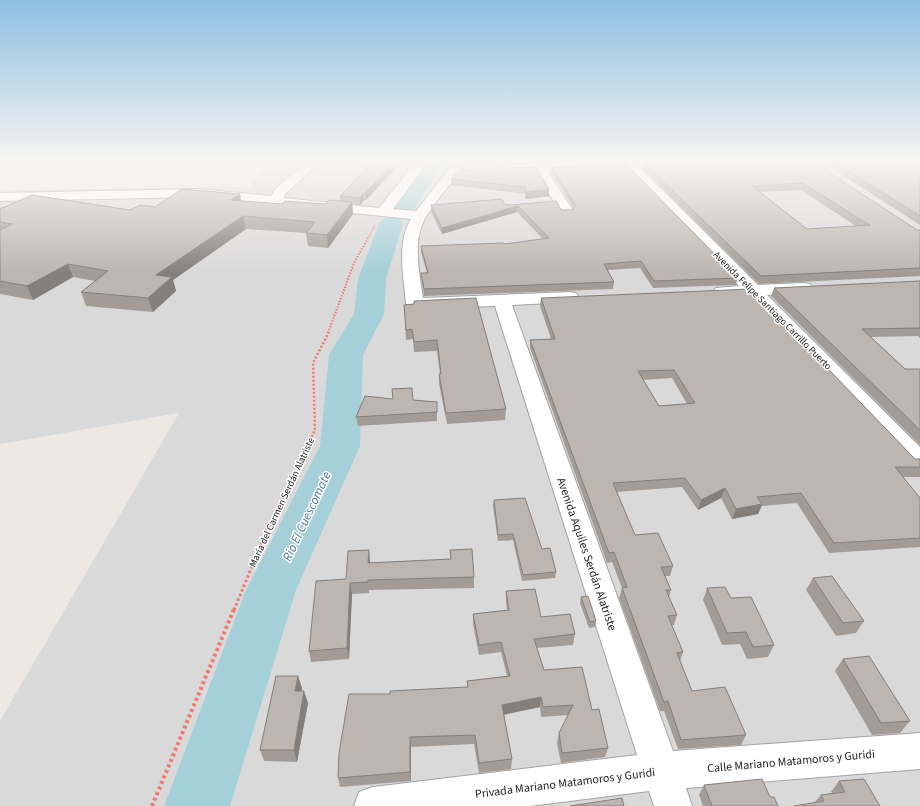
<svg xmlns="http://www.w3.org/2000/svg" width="920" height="806" font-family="'Source Sans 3',sans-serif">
<rect width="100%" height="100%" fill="#ede9e2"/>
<path fill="#dad9d9" d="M270,160H920V806H0V721L179,413L0,444V190L250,187Z"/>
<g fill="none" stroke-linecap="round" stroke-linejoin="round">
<path fill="#a5cfd9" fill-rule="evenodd" d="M424,160H444L413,212L405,214L397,212L393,207Z
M391,217L400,219L403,224L386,279L384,314L363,355L360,446L296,590L230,806H164L246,590L320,446L329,355L354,314L358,279L379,224L382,219Z"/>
<defs>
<path id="minor" d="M309,160H323L286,193L284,198L379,208L413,165L415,160H427L423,169L393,209L416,211L450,168H458L460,171C447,190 428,208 421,228C414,249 420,277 423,298L570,292L576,293L579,297L576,301L570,302L512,305L673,751L920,733V769L686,788L692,806H654L649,791L530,806H354L359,792L373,787L637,755L495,306L415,309L409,308L406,304C404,278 396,243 411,219L199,197L0,201V193L199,189L271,196L276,188Z
M619,160H632L758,285L804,283L810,284L813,288L810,292L767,295L920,447V469L911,467L748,296L722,297L716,296L713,292L716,288L739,286Z
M581,163L587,167L585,170L548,172L574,212L572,215H562L536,172L507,173L501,169L507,165Z"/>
</defs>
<use href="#minor" stroke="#a3a3a3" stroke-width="2"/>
<path stroke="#f2786e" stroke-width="1.5" stroke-dasharray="1 1" stroke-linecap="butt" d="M369,237L375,225"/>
<path stroke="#f2786e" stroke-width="2" stroke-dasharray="1.5 1.5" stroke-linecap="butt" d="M328,333L354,263L369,236"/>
<path stroke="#f2786e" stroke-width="2.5" stroke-dasharray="2 2" stroke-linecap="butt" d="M303,455L315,430L313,363L329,332"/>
<path stroke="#f2786e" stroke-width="3" stroke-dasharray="2.5 2.5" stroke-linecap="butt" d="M234,610L267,530L304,454"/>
<path stroke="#f2786e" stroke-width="4" stroke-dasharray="3 3" stroke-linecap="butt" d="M152,806L234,609"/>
<use href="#minor" fill="#fff" fill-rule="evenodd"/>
</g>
<path fill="#a39c96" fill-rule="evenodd" d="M457,160H574L458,165Z
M810,160L917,230H920V276L759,284L643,169L644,163ZM801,190L856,226L807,229L760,192Z
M819,160H920V225Z
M381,163L394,170L366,200H364L360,205L352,204L353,214L328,248L308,246L306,233L246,229L173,280L176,291L153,312L86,306L81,292L95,281L73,277L33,300L0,294V209L130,210L155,207L241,201L282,204H326L340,201V196Z
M536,167L549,196L525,199L526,194L451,185V179Z
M551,167L738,278L736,285L653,288L640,268L607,270L614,282L613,289L424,296L422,280L421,273H427L421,252V246L505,244L543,239L517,212L442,234L431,212V205L504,204L510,205L573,210L574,209L551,172Z
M920,281V338L918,336L871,337L905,369H920V445L771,296L774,288Z
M541,298L915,459H920V477H903L920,498V547L829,553L797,503L762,506L758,514L732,519L721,498L698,510L682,487L616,492L635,535L673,566L670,576H665L671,590L669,597L677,615L674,625H672L683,652L680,661L692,691L746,735L741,745L678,749L664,711H660L619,598L622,588L612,562L607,563L530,348V340L551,339L540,306ZM672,378L687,404L659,406L643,380Z
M404,305L506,409L505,420L447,424L439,384V374H440L437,351L414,352L413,339L406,340Z
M413,400L437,402V421L358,426L356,417Z
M494,500L542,549L556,572L555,578L522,581L513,540L498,541L493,506Z
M450,550L474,577V588L369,590V593L352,594L349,659L311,662L309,651L346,579L370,561V563L450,559Z
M813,578L864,621L856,633L836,636L806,590Z
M707,588L731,598L774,645L768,657L747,659L740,644L722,645L703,600Z
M506,591L541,617L575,634L573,645L537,648L544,670L592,710L608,748L605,757L561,763L557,743L559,733L568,715L541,717L540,707L504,715L512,759L511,769L479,773L474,744L411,747V781L340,787L338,778L390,694L467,688V681L507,676L501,652L479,655L473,624V614L507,610L506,601Z
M581,597L596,621L595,627L589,628L580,603Z
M843,659L910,721L900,733L872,735L835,671Z
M298,676L302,688L301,691L308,703L297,762L264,761L260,750Z
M839,781L880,806L815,802L821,795L832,793L831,792Z
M704,785L770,797L778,806H703L699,795Z"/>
<path fill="#847f7a" d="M393,164L394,170L366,200L365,193Z
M549,189V196L525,199L526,192Z
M363,193L364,200L360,205V198Z
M240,194L242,206L231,200Z
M352,202L353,214L328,248L327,235Z
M518,206L517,212L442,234V228Z
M243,216L246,229L173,280L176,291L153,312L148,298L156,275Z
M68,264L73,277L33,300L27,286Z
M725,488L721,498L698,510L701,500Z
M762,504L758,514L732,519L736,509Z
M369,550L370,561V574L368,563Z
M350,583L352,594L349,659L347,648Z
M298,676L302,688L299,703L295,691Z
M304,691L308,703L297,762L294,750Z
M541,697L540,707L501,715L502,705Z
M410,737L411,747V781L410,772Z"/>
<path fill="#bdb5af" stroke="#847f7a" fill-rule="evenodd" d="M375,160H378L381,163L393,164L365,193H363L360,198L340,196Z
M716,160H810L917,230H920V268L761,276L644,163ZM803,183L861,220L870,225L807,229L752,186Z
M831,160H920V216Z
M626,164L738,278L654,281L641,261L604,264L614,282L424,289L421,273H428L421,246L504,243L505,244L549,238L518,206L442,228L431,205L502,199L504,204L510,205L556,201L561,210H573L576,205L551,167Z
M536,167L549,189L526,192V187L451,179L459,170Z
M182,189L240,194L231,200L282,204L285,201L326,204L329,200L352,202L327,235L306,233L315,222L243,216L156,275L172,277L148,298L81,292L108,271L68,264L27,286L0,281V230L12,224L0,222V209L32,195L130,210L140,205L155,207Z
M920,281V328L862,329L905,369H920V430L774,288Z
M751,289L915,459H920V467H895L920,498V538L834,543L801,493L757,497L762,504L736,509L725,488L701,500L685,478L613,483L635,535L658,533L673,566L661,567L671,590H666L677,615L668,616L683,652L677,653L692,691L725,687L746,735L681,740L668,701L664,702L622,588L627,587L614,552L609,553L530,340L555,339L541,298ZM674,370L695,403L659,406L638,371Z
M476,298L506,409L446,413L439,374H441L437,340L414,342L412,329L406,330L404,305L414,304V301Z
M412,388L413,400L437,402V412L356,417L365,396L393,399L392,389Z
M525,498L542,549L550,548L556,572L523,575L513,534L498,535L494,500Z
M472,549L474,577L368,580V582L350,583L347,648L309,651L316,581L346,579L348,551L369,550L368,563L451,559L450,550Z
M832,576L864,621L843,623L813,578Z
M725,587L731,598L751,597L774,645L753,647L746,632L727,633L707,588Z
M535,589L541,617L570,614L575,634L534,639L544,670L582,667L592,710L599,709L608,748L562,753L559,733L573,705L543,707L541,697L502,705L512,759L479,763L475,735L410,737V772L338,778L339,753L349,694H390V691L468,687L467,681L510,676L501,642L479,645L473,614L509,610L506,591Z
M588,596L596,621L590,622L581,597Z
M869,656L910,721L881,723L843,659Z
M276,676H298L295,691H304L294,750H260Z
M762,779L770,797H774L778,806H712L704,785Z
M864,779L880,806H794L824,801L821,795L845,792L839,781Z
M622,798L624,806H570Z"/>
<linearGradient id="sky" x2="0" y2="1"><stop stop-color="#8dbfe2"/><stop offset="0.59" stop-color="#f7f5f2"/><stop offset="1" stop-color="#f7f5f2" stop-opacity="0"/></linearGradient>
<rect width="920" height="273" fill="url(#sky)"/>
<g text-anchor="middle" stroke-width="3" stroke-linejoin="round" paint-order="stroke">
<g font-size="10" fill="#1c1c1c" stroke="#fff">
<text transform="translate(773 310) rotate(45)" y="4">Avenida Felipe Santiago Carrillo Puerto</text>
<text transform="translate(281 502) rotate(-65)" y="4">María del Carmen Serdán Alatriste</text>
</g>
<g font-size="12" fill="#1c1c1c" stroke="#fff">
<text transform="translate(587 554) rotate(71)" y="4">Avenida Aquiles Serdán Alatriste</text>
<text transform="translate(791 761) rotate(-5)" y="4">Calle Mariano Matamoros y Guridi</text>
<text transform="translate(565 783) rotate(-7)" y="4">Privada Mariano Matamoros y Guridi</text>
</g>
<g font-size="13" font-style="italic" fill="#4b78a0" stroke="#fff">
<text transform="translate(306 516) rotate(-65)" y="5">Rio El Cuescomate</text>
</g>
</g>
</svg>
